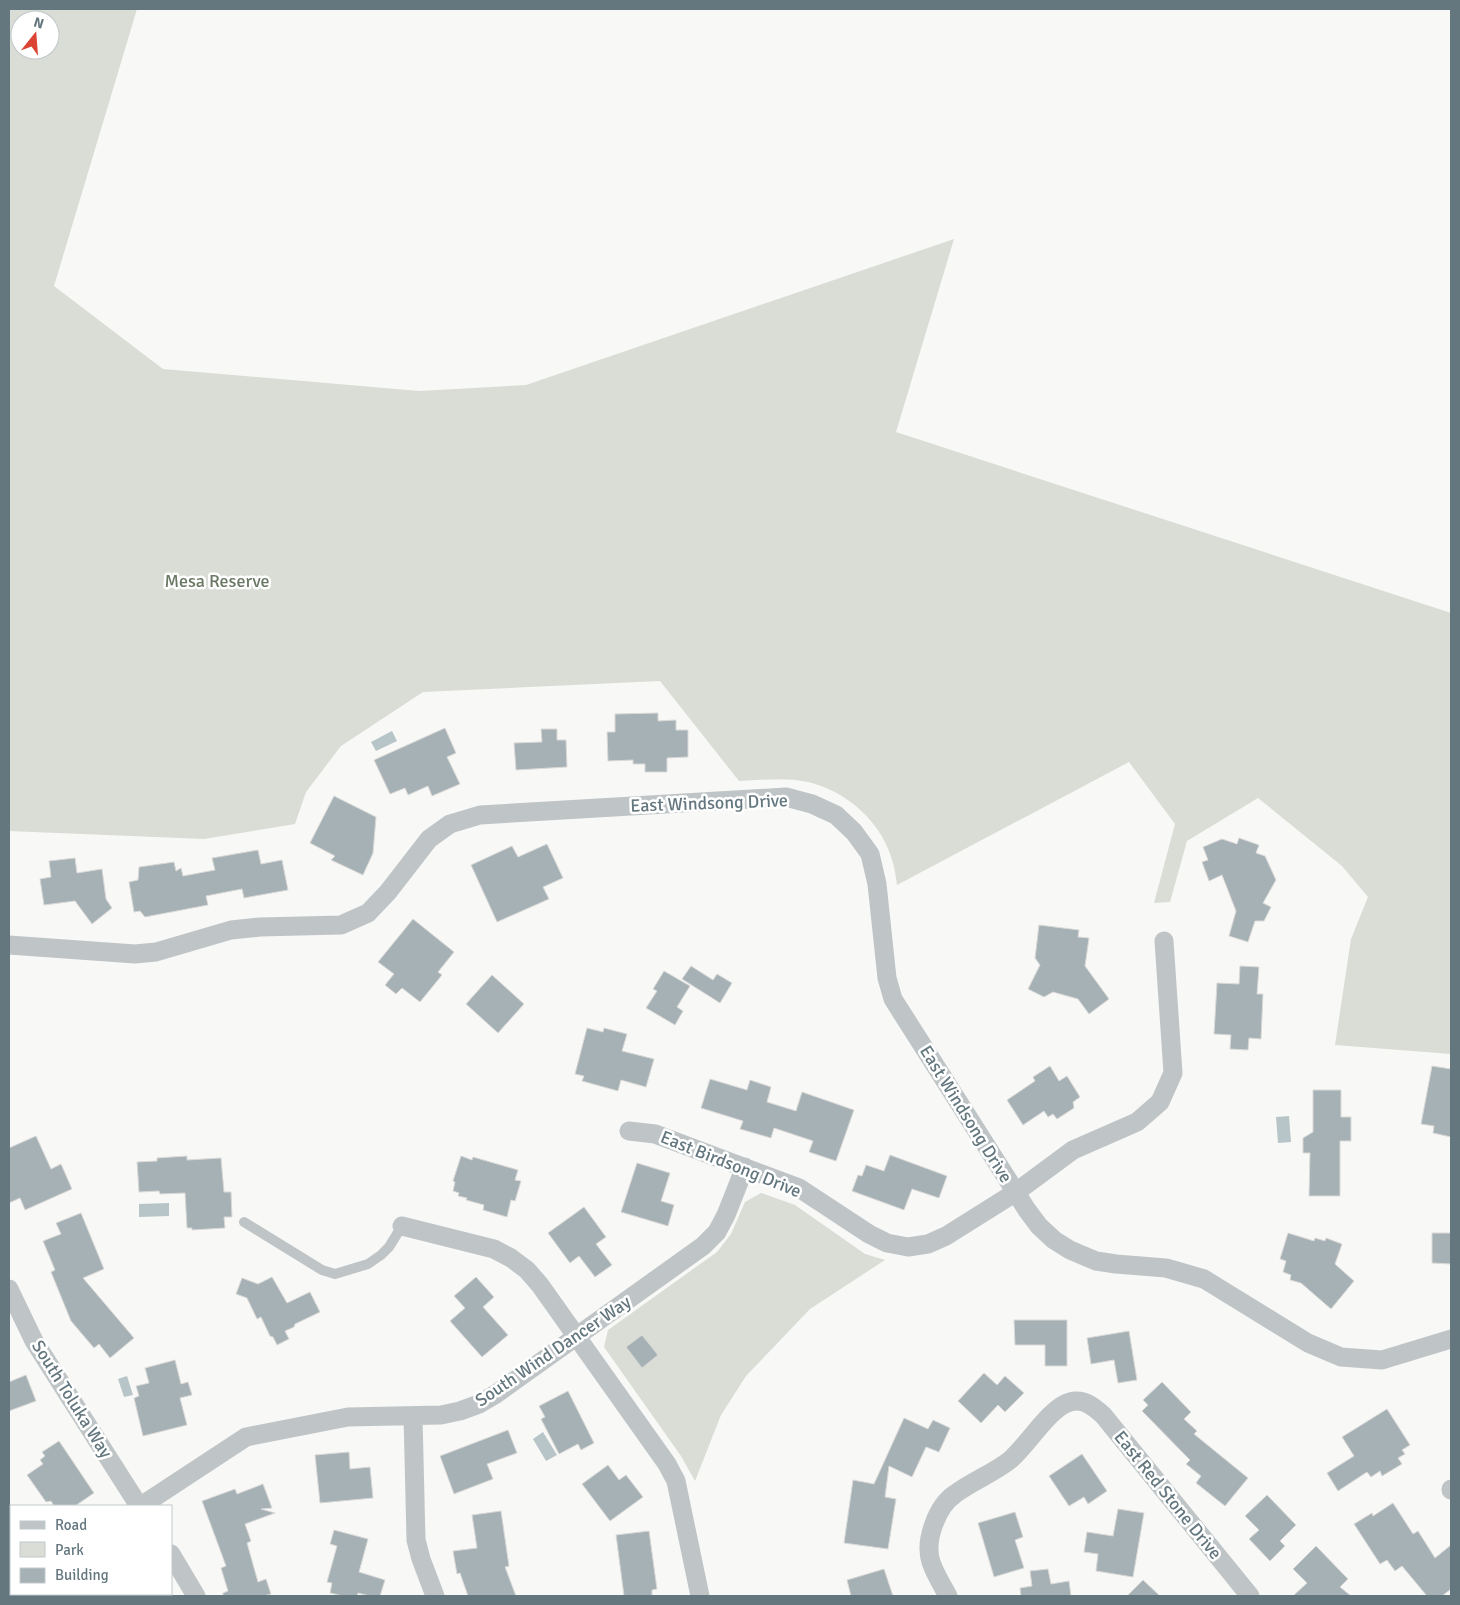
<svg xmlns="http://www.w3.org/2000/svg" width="1460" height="1605" font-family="Signika,sans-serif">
<rect width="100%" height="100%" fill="#f8f8f6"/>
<path fill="#d9ddd5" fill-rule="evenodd" d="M9,9H137L54,286L163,369L419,391L526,385L954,239L896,432L1451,613V1054L1335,1045L1351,939L1368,897L1342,866L1258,798L1187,841L1170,902L1154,903L1175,824L1129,762L897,885C896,878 895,870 893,863C883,823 847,791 808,782C786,777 762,780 739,781L660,681L423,692L341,746L306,792L295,824L204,839L9,831ZM20,20H50V50H20Z
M761,1193L795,1205L865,1254L885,1260L810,1309L746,1376L721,1415L695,1481L681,1456L604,1347L608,1330L717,1252L731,1234L745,1202Z"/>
<path fill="#b7c5c8" d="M392,731L397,741L376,751L371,742Z
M1289,1116L1291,1142L1278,1143L1276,1117Z
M169,1203V1216L139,1217V1204Z
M127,1376L133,1395L124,1397L118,1379Z
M543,1432L557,1455L546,1461L533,1439Z"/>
<path fill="#a6b1b5" stroke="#dad9d8" d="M658,713V721L676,720V730H688V757L667,758V772H645V764H633V760L608,761L607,732H615V714Z
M445,728L456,753L447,757L460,784L432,796L428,786L408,795L405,788L390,794L374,760Z
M541,729H557V740H566L567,767L516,770L514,743L542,742Z
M334,796L376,817L373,853L363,875L331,860L335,856L310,843Z
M1239,838L1259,845L1256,853L1265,856L1276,880L1263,903L1271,907L1264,921H1255L1248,942L1229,936L1236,911L1222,875L1209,881L1202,862L1208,860L1203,847L1222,839L1237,844Z
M547,844L563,878L543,887L549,899L497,922L471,865L512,846L518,857Z
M258,850L261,864L282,860L288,890L244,898L242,889L206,896L208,905L145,917L140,911L134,912L129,882L138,880L139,867L174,862L176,871L181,868L183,876L215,870L212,858Z
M75,858L77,873L102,869L106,899L112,908L92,924L75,901L44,905L40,879L51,877L49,861Z
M413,919L454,952L438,972L442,975L420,1002L402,988L396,994L385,985L394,974L378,962Z
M1039,925L1079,930L1078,937L1089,938L1085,966L1109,999L1089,1014L1078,999L1053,992L1044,997L1028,989L1040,965L1035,958Z
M691,966L713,980L717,974L732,983L720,1003L682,979Z
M1240,966L1259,967L1257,994H1263L1261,1039L1249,1038L1248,1050L1230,1049L1231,1035L1214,1034L1217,983L1239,984Z
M664,971L690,986L677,1007L683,1011L675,1025L646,1008L657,991L653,989Z
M492,975L524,1004L498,1033L466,1004Z
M587,1028L603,1032L604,1028L627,1034L622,1051L654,1059L646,1087L621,1080L618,1091L582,1081L584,1076L575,1074Z
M1050,1066L1059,1081L1067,1076L1080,1097L1073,1102L1074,1108L1057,1119L1053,1114L1048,1117L1044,1111L1023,1125L1007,1100L1035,1081L1033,1077Z
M1432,1066L1451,1069V1137L1433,1133L1434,1126L1421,1124Z
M710,1079L747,1090L750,1080L771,1087L767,1102L796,1111L802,1092L854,1110L836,1161L809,1152L813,1141L774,1128L771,1138L740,1129L743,1121L701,1108Z
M1313,1090H1341V1117H1351V1141H1340V1196H1309L1310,1153H1303V1138L1313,1132Z
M36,1136L51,1169L61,1164L72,1189L25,1210L20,1198L9,1203V1148Z
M890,1155L947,1176L939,1198L912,1189L904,1210L852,1191L858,1175L862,1176L866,1165L884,1171Z
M187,1156V1160L221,1158L224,1192H231L232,1217H224L225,1228L192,1230V1228H187L185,1193L160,1194L159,1191L139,1192L137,1162L157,1161V1158Z
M461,1156L472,1160L473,1157L518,1170L515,1180L521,1181L515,1201L511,1200L507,1217L483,1210L484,1205L466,1200L467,1198L458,1196L459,1193L453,1191L455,1182L453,1181Z
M637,1163L670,1173L661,1201L674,1205L668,1226L621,1212Z
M584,1207L606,1237L596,1244L612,1265L595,1277L579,1256L570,1263L548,1233Z
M81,1213L104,1269L83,1278L134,1338L110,1358L99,1344L94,1348L71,1321L51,1272L55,1270L43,1241L61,1234L56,1223Z
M1288,1233L1314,1241L1315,1238L1325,1241L1326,1238L1342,1244L1335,1264L1354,1281L1331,1309L1301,1283L1290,1280L1291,1275L1283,1272L1286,1261L1280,1259Z
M1432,1233H1451V1264L1432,1263Z
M272,1277L287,1303L310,1292L320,1312L295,1324L294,1327L285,1331L289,1339L277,1345L273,1337L270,1336L261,1317L257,1319L247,1298L236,1294L242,1278L258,1284Z
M476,1277L494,1297L483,1307L508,1335L482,1357L450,1321L465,1308L454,1296Z
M1014,1320H1067V1366H1045V1345H1015Z
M1129,1331L1137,1380L1118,1383L1114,1360L1091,1364L1087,1338Z
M642,1335L658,1355L642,1368L626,1347Z
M175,1360L181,1384L188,1382L192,1395L180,1398L187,1425L143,1436L134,1398L139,1396L136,1386L149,1383L145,1368Z
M984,1373L997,1385L1005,1376L1024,1393L1005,1412L998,1405L981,1423L958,1401Z
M26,1375L36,1401L9,1411V1382Z
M1162,1382L1191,1412L1184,1419L1197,1431L1194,1434L1248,1478L1225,1506L1196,1483L1201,1476L1186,1464L1190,1460L1142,1411L1148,1405L1143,1400Z
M568,1391L594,1443L581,1450L578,1444L559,1454L541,1419L545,1417L539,1406Z
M1387,1409L1410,1445L1402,1450L1405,1454L1398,1458L1402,1464L1382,1476L1380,1471L1371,1477L1367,1472L1338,1491L1327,1473L1354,1456L1342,1437Z
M904,1418L928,1429L933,1420L950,1428L939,1452L926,1447L912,1477L889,1466L885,1497L896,1499L888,1549L844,1543L853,1480L874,1484Z
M508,1430L517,1453L487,1464L493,1479L454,1494L440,1456Z
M59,1441L94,1493L75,1506H54L51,1501L46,1502L27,1475L43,1464L40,1460L45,1456L42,1452Z
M349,1452L350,1469L370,1467L373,1498L320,1503L315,1455Z
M1082,1454L1107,1491L1088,1504L1084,1497L1069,1506L1049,1476Z
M608,1465L619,1480L626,1475L643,1497L610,1521L582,1484Z
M263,1484L272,1508L261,1509L275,1513L245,1524L251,1541L247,1543L258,1582L266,1579L271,1594L263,1596H223V1593L228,1591L221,1568L226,1566L202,1501L235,1489L237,1494Z
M1267,1495L1296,1525L1280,1541L1285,1546L1270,1561L1249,1539L1259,1530L1245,1516Z
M1393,1503L1413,1534L1418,1531L1435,1558L1451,1545V1589L1442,1596H1427L1402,1566L1395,1571L1387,1560L1380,1564L1354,1524L1372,1513L1373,1516Z
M1118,1509L1144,1513L1133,1577L1096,1571L1098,1554L1084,1552L1087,1532L1113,1536Z
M501,1511L509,1566L505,1567L516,1596H468L460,1573L457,1574L453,1551L477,1548L472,1515Z
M1015,1512L1023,1537L1015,1540L1024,1568L994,1577L978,1523Z
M334,1530L368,1539L359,1572L385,1580L380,1596H370L358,1593L357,1596H343L330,1593L332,1583L327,1582L337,1546L330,1544Z
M649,1531L657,1589L652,1590V1596H624L616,1535Z
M1316,1546L1348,1579L1340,1587L1351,1596H1293L1307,1583L1293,1569Z
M884,1569L893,1596H851L847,1580Z
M1048,1569L1051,1584L1069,1581L1071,1596H1021L1020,1588L1032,1586L1030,1571Z
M1143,1580L1160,1596H1127Z"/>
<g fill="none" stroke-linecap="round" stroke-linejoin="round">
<path stroke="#bfc5c7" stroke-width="10" d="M244,1222L322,1270L335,1274L368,1264L381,1255L389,1247L402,1226"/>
<path stroke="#bfc5c7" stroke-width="19" d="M9,945L135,954L156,952L231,930L260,927L341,925L368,913L388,892L429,839L450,824L480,815L786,797L812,804L836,815L854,832L870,854L877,884L887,978L893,999L1027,1210L1039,1226L1054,1240L1070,1250L1096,1261L1116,1264L1166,1268L1204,1279L1308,1343L1341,1357L1382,1360L1451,1339
M629,1131L655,1134L799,1188L869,1234L887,1243L908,1247L928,1244L946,1236L1016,1192L1073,1150L1137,1122L1160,1102L1173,1073L1164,941
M402,1226L494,1249L511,1258L527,1270L540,1285L667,1464L676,1481L700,1596
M9,1289L34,1341L139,1506
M413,1416L416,1540L421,1559L435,1596
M1451,1489V1490
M141,1506L246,1437L348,1417L441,1415L460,1411L479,1404L496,1394L703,1246L717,1232L726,1215L745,1167
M171,1554L196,1596
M948,1596C942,1585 935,1574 931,1562C924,1541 937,1506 955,1494C972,1481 994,1473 1010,1460C1027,1446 1050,1407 1070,1402C1084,1398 1094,1407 1103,1415L1250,1596"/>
</g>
<g text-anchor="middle" stroke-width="5" stroke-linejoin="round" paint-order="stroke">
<g font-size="18" fill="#697763" stroke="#fff">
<text x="217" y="587">Mesa Reserve</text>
</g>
<g font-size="18" fill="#64777f" stroke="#fff">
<text transform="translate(709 803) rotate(-2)" y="6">East Windsong Drive</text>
<text transform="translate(966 1114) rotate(58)" y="6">East Windsong Drive</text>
<text transform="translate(731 1164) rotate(22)" y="6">East Birdsong Drive</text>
<text transform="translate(553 1351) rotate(-34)" y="6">South Wind Dancer Way</text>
<text transform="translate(72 1399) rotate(58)" y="6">South Toluka Way</text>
<text transform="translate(1168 1495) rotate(51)" y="6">East Red Stone Drive</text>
</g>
</g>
<rect width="1460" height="1605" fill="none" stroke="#64777f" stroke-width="20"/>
<rect x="10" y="1505" width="162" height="90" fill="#ffffff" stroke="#c1c9cc"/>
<rect x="20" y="1521" width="25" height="8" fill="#bfc5c7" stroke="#c1c9cc"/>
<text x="55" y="1530" font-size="15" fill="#64777f">Road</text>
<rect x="20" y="1542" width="25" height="15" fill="#d9ddd5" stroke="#c1c9cc"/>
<text x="55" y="1555" font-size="15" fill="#64777f">Park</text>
<rect x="20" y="1568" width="25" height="15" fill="#a6b1b5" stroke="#c1c9cc"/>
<text x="55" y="1580" font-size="15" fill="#64777f">Building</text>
<g transform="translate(35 35) rotate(17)"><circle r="24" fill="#ffffff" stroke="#c1c9cc"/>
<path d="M0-4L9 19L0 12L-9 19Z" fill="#db4432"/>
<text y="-8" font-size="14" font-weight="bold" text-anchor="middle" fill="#64777f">N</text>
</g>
</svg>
